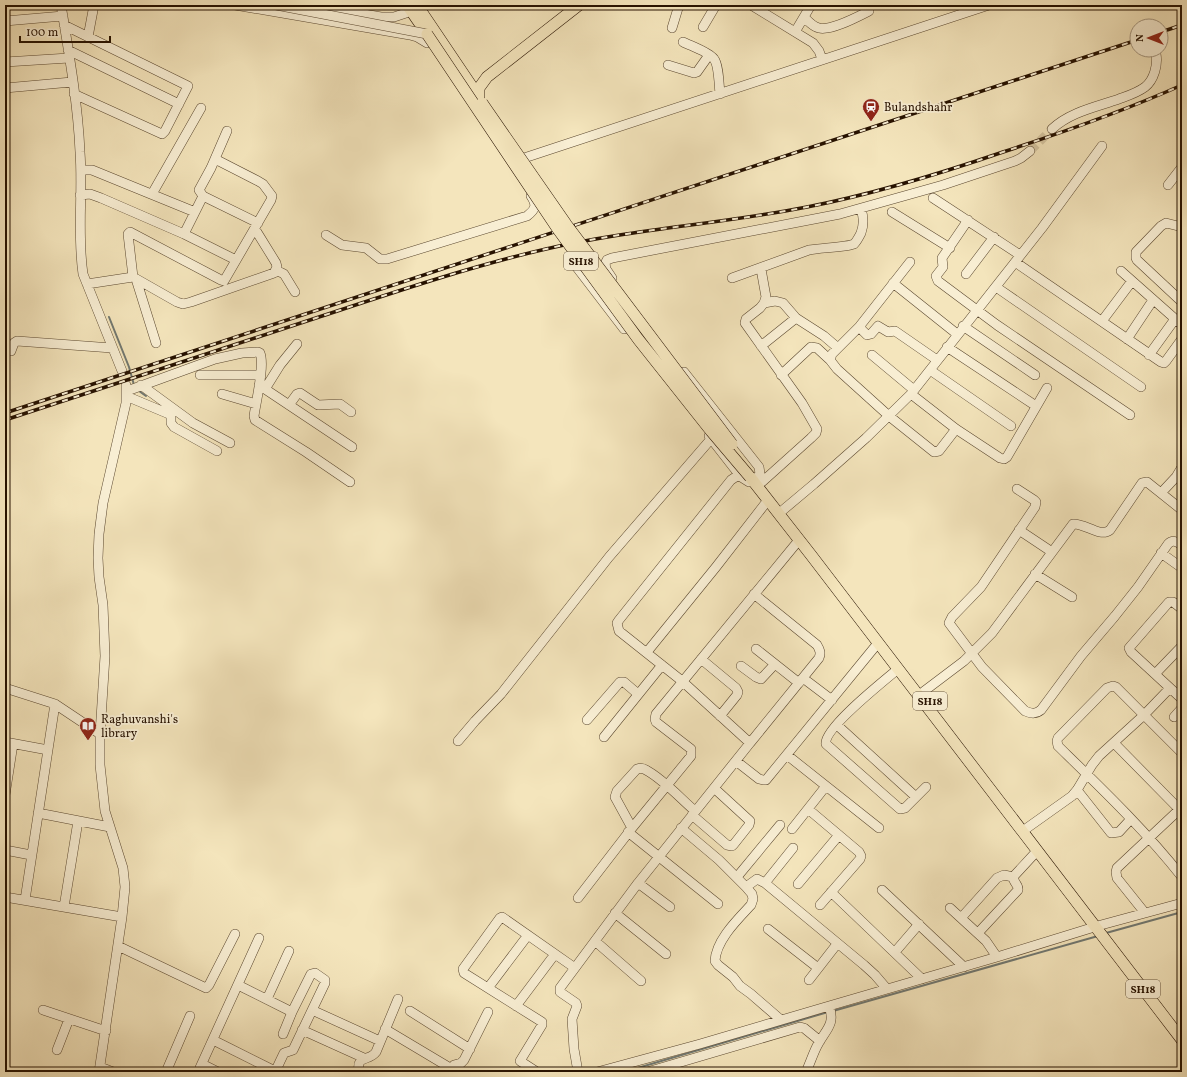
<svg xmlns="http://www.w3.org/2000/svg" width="1187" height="1077" font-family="Vollkorn,serif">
<rect width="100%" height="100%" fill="#f4e5bc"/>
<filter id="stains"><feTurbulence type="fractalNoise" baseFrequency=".005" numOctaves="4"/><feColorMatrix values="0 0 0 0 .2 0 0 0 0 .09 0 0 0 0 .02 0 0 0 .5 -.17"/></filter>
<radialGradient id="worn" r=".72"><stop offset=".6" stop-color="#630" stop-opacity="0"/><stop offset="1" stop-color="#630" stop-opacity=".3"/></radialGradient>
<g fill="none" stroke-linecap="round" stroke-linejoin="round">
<path stroke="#717871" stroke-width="2" d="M109,317L129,367L134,385
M139,391L146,396
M1106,933L1182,912
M833,1011L1098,936
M624,1072L828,1012"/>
<path stroke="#d5c5a0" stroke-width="9" stroke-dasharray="9 4.5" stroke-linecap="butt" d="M1030,151L1052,129"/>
<defs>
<path id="minor" d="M61,5C69,53 78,105 80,152C83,193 77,234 83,274L122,371
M235,5L410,35L417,37L427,43
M312,5L381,17H394L406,13
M751,5L813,43L819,51L822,59
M804,17C808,21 813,27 819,28C831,31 857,17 869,11
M5,21L63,16
M64,25L188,86L165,131L162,134L74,94
M703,27L716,5
M672,28L679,5
M795,32L811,5
M88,37L94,5
M683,42C691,46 709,52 714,59C719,65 719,86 720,94
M68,50L179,104
M5,62L69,58
M668,65L694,73L697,72L709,55
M5,88L72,82
M1052,129C1070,112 1096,107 1119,99C1127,96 1137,93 1145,87C1154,80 1158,65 1156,54
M521,159L989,5
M81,170H92L195,212
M1168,185L1182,167
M152,194L201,108
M80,195L90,194L101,198L184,234L236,260
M203,196L258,223
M933,198L1020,255
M892,212L950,248
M968,220L942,258L943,267L936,276L938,281L997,325L1130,415
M1182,227L1166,223L1161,226L1136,252V258L1137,260L1182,302
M184,234L203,196L199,190L211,168L227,131
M326,235L342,245L366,248L380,259H387L527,216C536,209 537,205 531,196
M910,262L859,327L832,354L830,360L837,369L889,416L934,452L939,451L956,429
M1015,262L1161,362L1164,363L1166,361L1182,339
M575,265L624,329
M761,269L766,297L764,303L760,308L746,319L745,323L802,403L817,429L816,433L811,438L762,482
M276,270L284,274L295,292
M1121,271L1182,325
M966,274L994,237
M133,277L128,234L130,232L221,280L224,281L271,200L272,196L263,184L258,181L215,159
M612,278L606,269L605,264L607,260L612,258L840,214L943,185L1015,161L1021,158L1030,151
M732,278L809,250C819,248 848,247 854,244C857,241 859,237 861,233C864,224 864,218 861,209
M136,279L156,343
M893,283L957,334
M87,284L133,277L177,302L183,304L191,302L274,273L277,267L276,263L255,229
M996,287L1141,387
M764,303L775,301L783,303L796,318L824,336L838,348
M1102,321L1132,281
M963,326L1035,375
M859,327L867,335L871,334L878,326L888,332L895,331L937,360
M1127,339L1153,300
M761,346L796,318
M947,347L1036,406
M5,351H11L14,343L17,341L112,348
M872,355L914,390
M1149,355L1175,319
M930,370L1011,426
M684,372L759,467L760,474L753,481L749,482L741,477L737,476L731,480L619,620L617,623L619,631L682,681L750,743L819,658C821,653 820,650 817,645L754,594
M200,375H260
M781,375L811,347L817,348L830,360
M141,385L193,423L230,443
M259,385L352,447
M265,389L280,365L297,344
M127,391L215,359L242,353L258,352L260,353C265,366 256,401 254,416L255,420L306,452L350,482
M222,394L256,404
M911,394L956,429L1000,458L1004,459L1007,457L1047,388
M126,396L169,414L171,417V423L174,427L217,451
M289,405L297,394L300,393L318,405L340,404L351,412
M709,436L741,477
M1017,489L1034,500L1036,502L1035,507L981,587L952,617L949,623L982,667L1025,711C1032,714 1036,714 1041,710L1081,656L1115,616L1138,587L1168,544C1173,539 1177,542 1182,545
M1161,493L1176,477L1182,467
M783,510L814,484L866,438L911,394L1042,228L1102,146
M1019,530L1052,552
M1161,553L1182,568
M1035,574L1072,597
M1182,609L1173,602H1169L1129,648L1131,652L1182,699
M756,649L799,683
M647,652L716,567L768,500
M701,659L736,688L738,692L737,695L720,716
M741,666L756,677L761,679L775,664
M898,669C885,680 823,729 826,744L900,809L905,808L926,787
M1155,674L1182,646
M803,678L832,700
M5,688L55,704L100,734
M923,692L964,661L992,633L1073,524C1085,523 1100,538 1110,530L1142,483L1147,482L1182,510
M1174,717L1182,708
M587,720L620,682H624L638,694
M837,725L916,797
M604,737L662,665
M458,741L475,721L501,694L609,557L711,439
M5,742L48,750
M1114,743L1179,809
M1182,753L1116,687L1113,686L1107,688L1058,738L1057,741L1058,746C1101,788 1145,830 1182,877
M787,755L879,828
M736,761L759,779L763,780H766L878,643
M1077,790L1111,833L1119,832L1131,819
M5,795L13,744
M808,809L859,852L861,856L860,859L820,905
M38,813L110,827
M692,815L727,845L732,846L734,844L749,825L750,821L714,788
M632,828L615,797L617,791L637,769C640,768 643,768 646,770C663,779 680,798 695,811
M681,828L719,860L746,887L752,894L753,899L751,905C738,919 716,940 715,961L718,965L733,977L740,986L751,994L781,1020
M1027,828L1072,796L1077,790L1092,765L1099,756L1144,715L1170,688
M792,829L826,786
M628,832L718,904
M5,850L31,855
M737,877L780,825
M638,883L670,907
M765,883L793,848
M798,884L839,835
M746,887L757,879L765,883L864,965L875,975L887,989
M882,890L964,967
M831,892L922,979
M5,897L122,917
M578,898L632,828L691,756V749L656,722L655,719L656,714L799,540
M25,900L55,704
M64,907L78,821
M950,908L986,941L997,957
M615,913L666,954
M1145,913L1117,878L1116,872L1117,868L1182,807
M961,918L997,878L1004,875L1013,877
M768,929L818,968
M978,933L1018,890C1019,885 1013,882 1013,877L1037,851
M595,941L641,981
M118,946L206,988L209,985L235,934
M895,952L919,924
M809,980L837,944
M238,985L292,1012L311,974L315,973L325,980V983L293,1050L284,1053L275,1072
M488,988L528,935
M267,999L289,951
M516,1006L555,954
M43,1010L106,1031
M312,1010L380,1041
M410,1011L470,1049
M385,1029L452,1069
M302,1030L364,1058
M283,1034L292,1012
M213,1040L275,1071
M57,1050L69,1019
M202,1064L218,1072
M100,1067L113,1072
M99,1072L122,917L125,887L123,868L105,811L100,765V734L105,656L103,605L99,577L98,558L99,534L103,503L126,403V385
M166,1072L190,1016
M198,1072L259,938
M359,1072C356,1054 369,1062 376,1052L398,999
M450,1072L454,1065L461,1063L464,1060L488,1012
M537,1072L520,1061L542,1025V1022L464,973L463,969L500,918L502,917L575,968
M578,1072L574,1049L572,1019L577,1006L576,1003L560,992V988L638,883L750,743
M597,1072L700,1044L829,1006L997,957L1101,925L1182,903
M647,1072L800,1027L804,1028L820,1041
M806,1072C810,1063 813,1054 817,1046C825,1030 836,1025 829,1006"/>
<path id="major" d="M407,5L427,34
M417,5L479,97
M479,97V88L487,77L579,5
M750,477L811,555L1182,1040"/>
</defs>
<use href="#minor" stroke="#5a472f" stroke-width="10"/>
<use href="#major" stroke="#271200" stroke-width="12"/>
<use href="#minor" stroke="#f8eed3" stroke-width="9"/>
<use href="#major" stroke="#f4e5bc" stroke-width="11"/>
<defs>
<path id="rail" d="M1161,32L1182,25
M5,413L1137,40
M5,420C109,386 212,352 316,318C392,293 468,267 546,249C632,229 721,224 807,207C874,194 939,174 1003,152C1064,132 1124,111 1182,85"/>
</defs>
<use href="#rail" stroke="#271200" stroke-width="3.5"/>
<use href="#rail" stroke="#f8eed3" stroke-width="2" stroke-dasharray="6" stroke-linecap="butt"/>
<defs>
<path id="minor-bridge" d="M276,5L427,34"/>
<path id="major-bridge" d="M427,34L557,228L638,339L711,431L750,477
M482,103L566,224L732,444"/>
</defs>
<use href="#minor-bridge" stroke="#5a472f" stroke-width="10" stroke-linecap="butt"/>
<use href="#major-bridge" stroke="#271200" stroke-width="12" stroke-linecap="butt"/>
<use href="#minor-bridge" stroke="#f8eed3" stroke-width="9"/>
<use href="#major-bridge" stroke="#f4e5bc" stroke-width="11"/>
</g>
<defs>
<symbol id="station-pin" viewBox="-11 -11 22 30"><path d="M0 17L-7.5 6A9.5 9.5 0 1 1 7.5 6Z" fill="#8f2418" stroke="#f8eed3"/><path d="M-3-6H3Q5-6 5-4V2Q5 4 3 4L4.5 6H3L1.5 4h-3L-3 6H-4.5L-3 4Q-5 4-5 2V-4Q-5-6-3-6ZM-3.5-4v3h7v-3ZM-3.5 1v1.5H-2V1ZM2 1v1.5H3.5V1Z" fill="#fff"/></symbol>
<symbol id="library-pin" viewBox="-11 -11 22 30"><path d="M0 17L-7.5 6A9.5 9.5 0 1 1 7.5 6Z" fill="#8f2418" stroke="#f8eed3"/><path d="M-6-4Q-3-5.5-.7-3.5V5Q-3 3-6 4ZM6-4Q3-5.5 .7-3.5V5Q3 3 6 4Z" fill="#fff"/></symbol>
</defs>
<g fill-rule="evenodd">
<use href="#station-pin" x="861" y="97" width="20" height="27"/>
<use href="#library-pin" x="78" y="716" width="20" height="27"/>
</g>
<g text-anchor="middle" stroke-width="3.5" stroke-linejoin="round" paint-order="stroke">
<g fill="#f8eed3" stroke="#66543f" stroke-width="1">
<rect x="564" y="252" width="34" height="18" rx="3"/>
<rect x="913" y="692" width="34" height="18" rx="3"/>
<rect x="1126" y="980" width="34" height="18" rx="3"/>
</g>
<g font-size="11" font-weight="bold" fill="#271200">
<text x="581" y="265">SH18</text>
<text x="930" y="705">SH18</text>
<text x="1143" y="993">SH18</text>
</g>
<g font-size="12" fill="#271200" stroke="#f8eed3" text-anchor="start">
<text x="884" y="111">Bulandshahr</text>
<text x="101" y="723">Raghuvanshi's<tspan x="101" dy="14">library</tspan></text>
</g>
</g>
<rect width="1187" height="1077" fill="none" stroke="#f4e5bc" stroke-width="20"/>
<rect x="6" y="6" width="1175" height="1065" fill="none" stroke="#271200" stroke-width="2"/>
<rect x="10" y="10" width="1167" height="1057" fill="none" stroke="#271200"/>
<g transform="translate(1149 38) rotate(270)"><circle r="19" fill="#f8eed3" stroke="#a4967f"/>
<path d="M0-3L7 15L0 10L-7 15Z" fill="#8f2418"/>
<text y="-6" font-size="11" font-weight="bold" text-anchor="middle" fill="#271200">N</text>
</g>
<path d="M20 36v6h90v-6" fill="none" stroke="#271200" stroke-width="2"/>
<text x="26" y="36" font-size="12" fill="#271200" stroke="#f8eed3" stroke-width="3" paint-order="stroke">100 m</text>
<rect width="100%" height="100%" filter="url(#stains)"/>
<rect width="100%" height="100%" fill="url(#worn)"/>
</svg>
